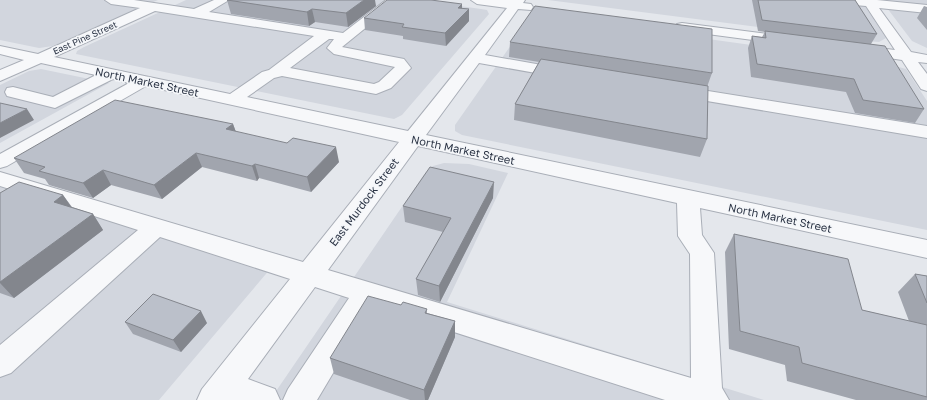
<svg xmlns="http://www.w3.org/2000/svg" width="927" height="400" font-family="'Golos Text',sans-serif">
<rect width="100%" height="100%" fill="#e4e7ec"/>
<path fill="#d2d6de" d="M0,0H158L53,46L39,48L0,40Z
M186,0H417L481,9L487,10L489,14L402,115L394,119L76,54L77,51L84,47Z
M548,0H861L886,38L879,42L866,41Z
M881,0H927V48L912,41Z
M542,16L888,64L906,69L927,101V230L462,135L455,131V125L530,18Z
M41,69L109,83L0,143V85L29,71Z
M444,163L469,164L508,173L447,302L764,400H270L425,173L433,166Z
M0,172L282,255L159,400H0Z"/>
<g fill="none" stroke-linecap="round" stroke-linejoin="round">
<defs>
<path id="minor" d="M105,0H134L194,9L214,0H229L209,12L343,33L386,0H400L342,47L404,59L411,68L391,88L376,94L282,76L274,78L247,97L408,131L507,8L477,4L471,0H525L523,3L531,4L533,7L531,10L518,9L485,55L570,70L572,73L570,76L564,78L479,63L426,135L927,240V258L700,208L702,235L714,253L722,388L729,400H665L373,306L317,400H283L288,389L349,298L315,287L248,379L275,389L280,400H197L202,389L290,279L160,237L11,373L0,377V345L138,230L0,186V172L303,262L399,142L146,86L7,166L0,168V154L129,83L113,79L55,108L7,96L5,92L7,88L13,87L53,97L96,75L41,63L0,81V70L24,60L0,54V46L38,54L140,8L111,4ZM155,11L314,36L269,70L262,72L230,94L54,57ZM329,39H334L327,48L334,54L395,67L379,82L374,84L290,68ZM418,146L677,203L678,236L690,254L691,378L328,270Z
M837,0H877L927,5V13L879,8L911,52L927,55V63L918,62L927,74V91L921,89L902,60L856,53L854,50L856,47L861,46L895,50L866,6L843,4Z
M682,23L791,37L796,38L798,41L796,44L791,45L677,30L675,27L677,24Z
M677,86L927,126V138L671,95L669,91L671,87Z"/>
</defs>
<use href="#minor" stroke="#a9aeb7" stroke-width="2"/>
<use href="#minor" fill="#f7f8fa" fill-rule="evenodd"/>
</g>
<path fill="#a1a5ae" d="M227,0L376,6L348,27L315,22L309,26L231,14Z
M752,0H855L877,34L871,44L924,109L915,123L855,113L846,92L751,77L748,48L752,36L762,37L765,32L758,31Z
M462,4V8L469,9V21L446,46L403,39V36L365,30L364,18Z
M924,6L927,7V30L917,18Z
M510,42L712,73L707,87V139L700,157L514,120L515,104L539,62L509,57Z
M233,124L236,132L339,162L311,192L259,178L257,181L202,167L162,199L111,185L93,198L49,185L45,179L24,173L14,158Z
M0,193L63,195L72,207L93,214L103,230L14,298L0,293Z
M493,198L440,302L418,295L416,279L443,232L405,222L403,206Z
M734,234L862,310L909,321L898,292L915,274L927,276V400H856L787,381L785,365L729,349L725,252Z
M401,305L427,309V313L455,321V337L428,400H410L334,374L330,358Z
M125,322L207,323L181,352L133,334Z"/>
<path fill="#83868d" d="M364,0H375L376,6L348,27L346,13Z
M462,4V16L458,8Z
M312,9L315,22L309,26L307,12Z
M469,9V21L446,46L445,33Z
M27,109L34,120L0,138V123Z
M233,124L238,138L226,129Z
M336,147L339,162L311,192L307,177Z
M196,153L202,167L162,199L154,185Z
M255,164L259,178L257,181L252,166Z
M103,170L111,185L93,198L83,183Z
M494,182L493,198L440,302L439,286Z
M63,195L74,211L54,202Z
M93,214L103,230L14,298L0,283V282Z
M201,311L207,323L181,352L173,340Z
M455,321V337L428,400H425L424,390Z"/>
<path fill="#bbc0ca" stroke="#83868d" d="M227,0H364L346,13L312,9L307,12Z
M387,0H431L462,4L458,8L469,9L445,33L402,27L404,24L364,18Z
M758,0H855L877,34L762,20Z
M535,6L712,29V73L510,42Z
M765,31L885,46L924,109L863,100L854,79L757,64L752,36L766,38Z
M541,59L708,86L707,139L515,104Z
M115,100L233,124L226,129L287,143L293,138L336,147L307,177L255,164L252,166L196,153L154,185L103,170L83,183L39,171L45,167L14,158Z
M0,103L27,109L0,123Z
M430,167L494,182L439,286L416,279L451,218L403,206Z
M19,182L63,195L54,202L93,214L0,282V193Z
M734,234L848,259L862,310L927,325V397L802,363L799,347L740,331Z
M915,274L927,276V303Z
M153,294L201,311L173,340L125,322Z
M368,296L401,305L403,302L427,309L425,313L455,321L424,390L330,358Z"/>
<g text-anchor="middle" stroke-width="3.5" stroke-linejoin="round" paint-order="stroke">
<g font-size="9" fill="#2b3445" stroke="#f4f6f9">
<text transform="translate(85 38) rotate(-24)" y="3">East Pine Street</text>
</g>
<g font-size="11" fill="#2b3445" stroke="#f4f6f9">
<text transform="translate(147 82) rotate(12)" y="4">North Market Street</text>
<text transform="translate(463 150) rotate(12)" y="4">North Market Street</text>
<text transform="translate(364 202) rotate(-53)" y="4">East Murdock Street</text>
<text transform="translate(780 218) rotate(12)" y="4">North Market Street</text>
</g>
</g>
</svg>
